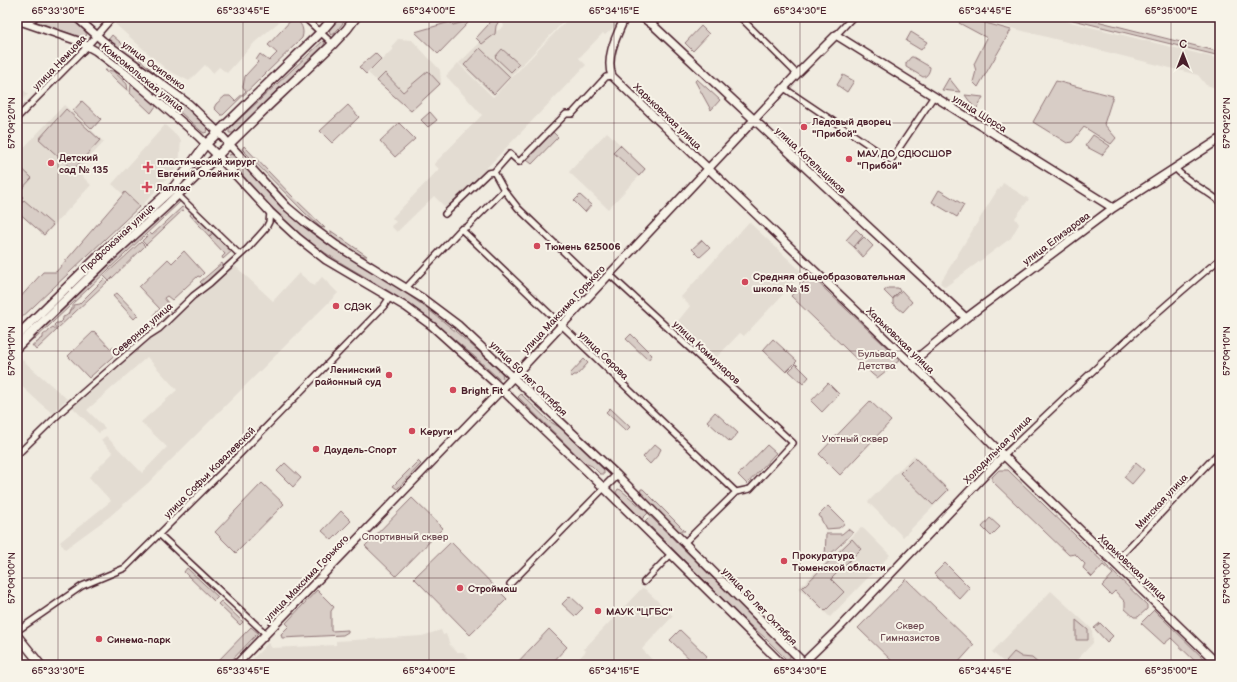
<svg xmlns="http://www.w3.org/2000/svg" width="1237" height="682" font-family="'Balsamiq Sans',sans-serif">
<rect width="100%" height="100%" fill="#f0ebe0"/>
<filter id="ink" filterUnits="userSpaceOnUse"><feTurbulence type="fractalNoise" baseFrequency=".025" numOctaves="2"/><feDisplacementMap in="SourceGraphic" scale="8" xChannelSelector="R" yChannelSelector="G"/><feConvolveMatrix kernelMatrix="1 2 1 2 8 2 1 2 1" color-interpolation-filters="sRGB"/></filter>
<g filter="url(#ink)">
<path fill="#e3dcd2" d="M122,17H285L255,42L227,73L219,67L213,73L205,65L189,81L166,69L115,24Z
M500,17H568L493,95L459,63L491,32L499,30L504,26Z
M570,17H622L621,21L605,35L603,33L579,58L586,65L447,209L434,196L397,232L391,226L396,222L392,218L439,169L434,164L482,115L446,76L458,63L493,97Z
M967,17H1050L1220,59V89L1206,85L1198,75Z
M398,39L412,40L440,70L441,84L411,112L368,73L393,49L391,47Z
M17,79L19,86L28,94L17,105Z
M64,105L104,142L77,171L91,185L44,236L17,211V155Z
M165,125L181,140L179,165L139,209L112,184Z
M607,132L646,169L608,209L569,172Z
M1003,183L1029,199L1015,218L1019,224L1011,238L945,287L940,283L998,189L999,190Z
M749,222L803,273L744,336L740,333L716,358L678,321L690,306L681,297Z
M233,264L273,301L299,273L314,286L322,277L338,293L148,483L109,517L65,549L60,542L111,501L89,477L113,453L101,440L106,436L142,473L167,447L141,422L177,390L147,357L87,410L105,428L99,433L71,406L147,341Z
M19,357L67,399L52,413L41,404L17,382V360Z
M914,455L950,490L903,537L868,502Z
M862,527L890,555L830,617L799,588Z
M642,588L645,589L673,616L642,649L655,663L652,665H573L586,651L584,649Z
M1051,591L1092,629L1093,643L1072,665H1007L992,652Z
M441,630L443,635L446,634L450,645L457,652H463L472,663L476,665H247L268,643L272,648L336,645V641L422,636Z"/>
<path fill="#d8cdc6" stroke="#917678" d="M38,17H70L85,31L87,35L84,37L83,38L34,21Z
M294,17C301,23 305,29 302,38L223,115H221L214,108L216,104L225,96H230L235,101L246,91L243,87L245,76L258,62L256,60L260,54L269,61L277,53L268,45Z
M340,17H348L334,34L331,35L330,34L329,30Z
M491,17H498L500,19L496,26L495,34L482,44L476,38L488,25Z
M961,17H964L1011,30L978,87L973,82L976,71L974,64L987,38L959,23Z
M1061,17H1081L1220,52V56Z
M467,21L468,23L438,54L415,32L450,22L453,25Z
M701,26L709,34L693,51L685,43Z
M911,32L927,42L921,50L906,41Z
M112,35L154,72L158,69L173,82L172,83L160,77L108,40Z
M324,40L325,42L324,45L233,133H229V130L231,127Z
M99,44H101C138,70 173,94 206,126L208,129L207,132L204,133L201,131L181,113L123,65L99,47L98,45Z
M480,48L510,77L494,94L464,65Z
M502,49L519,64L511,72L495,57Z
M375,53L381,59L366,74L359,67Z
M911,57H913L930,67C930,71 927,77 923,77L906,67V63Z
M105,70L113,71L127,84L128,91Z
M428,71L440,84L411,111L377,81L385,73L403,92Z
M843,75L854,81L847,92L837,85Z
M949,78L960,92L942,90Z
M697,79L720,100L711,110L695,81Z
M1056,81L1113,96L1104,124L1116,138L1111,144L1084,127L1072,142L1067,143L1033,122Z
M131,85L141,91L155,103L156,106L151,113L130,93Z
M965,95L983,97L976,110Z
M82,101L101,119L92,129L73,111Z
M348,105L359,117L332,143L320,131Z
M66,109L100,140L73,170L39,139Z
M430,112L437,120L428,127L421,120Z
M399,123L415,139L395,157L380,141Z
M553,132L558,137L532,164L527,160Z
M1093,135L1110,146L1102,155L1085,146Z
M620,145L645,169L639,176L613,152Z
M244,146L292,196L325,228L320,227L304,212L242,149Z
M232,154C256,175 275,203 300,224C332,251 370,268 404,292C439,316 471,344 502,373L503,378L499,379C467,349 435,322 399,298C367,276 333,261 302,236C276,214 254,188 232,163L228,158L229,155Z
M17,164L32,178L18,193L23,197L17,204Z
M939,190L964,205L957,217L932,202Z
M125,192L140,206L17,322V301L43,272H56Z
M580,195L591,205L585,212L574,201Z
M24,200L53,225L44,235L17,211V208Z
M179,200L181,201L34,340L39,330Z
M182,207L184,209L146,245L142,241L150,233L152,235Z
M192,212L213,231L209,236L190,215Z
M856,229L863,236L854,247L846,240Z
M331,231L367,256C354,257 341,244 331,236Z
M214,232L233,250L223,259L222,257L225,254L209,237Z
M864,237L873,246L863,257L854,247Z
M702,240L710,248L700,257L692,249Z
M141,242L145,246L109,281L104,276Z
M184,251L204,273L200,277L198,276L172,300L167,296L164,298L168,303L155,316L154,314L160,309L139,287L168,259L172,263Z
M222,263L223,265L222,269L203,285L200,282Z
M810,275L900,360L877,378L872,374L791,296Z
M104,279L107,282L57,329L54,325L56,323H59L63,319V317C67,316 69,314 70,310L73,308V305L79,304Z
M888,288H898L900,291L892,299L884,291Z
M902,291L912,302L903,312L893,304V299Z
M117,293L138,315L134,319L113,296Z
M169,310L171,312L151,333L130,347Z
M53,327L57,330L36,350L32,345H35L37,342H38L40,339L43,338V335C47,331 46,336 50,329Z
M94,331L111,349L114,347L119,351L89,378L68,356Z
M631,334L652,355L648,360L626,339Z
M773,339L797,361L786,372L763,350Z
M584,359L588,363L577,375H574L572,377L570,374Z
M796,364L809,377L803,384L789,371Z
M828,383L839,394L822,412L811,401Z
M521,394L549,421L561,428L604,470V474H600L592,466L585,463L518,397Z
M870,401L891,421L840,475L819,454Z
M610,408L630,427L626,431L606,412Z
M715,412L738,433L730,442L707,421Z
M655,444L661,449L658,455L650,464L643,457Z
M767,445L776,453L747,484L738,475Z
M915,458L948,490L933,505L900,473Z
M418,461L421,464L397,489L393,486Z
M285,463L301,478L293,487L277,471Z
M1136,463L1144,470L1132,484L1124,477Z
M999,470H1008L1147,605V609L1138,617H1134L1125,609V602L1115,591L1111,595L1102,586L1113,574L1103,565L1092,577L1083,568L1085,564L1075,554L1069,555L992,481V477Z
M262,483L284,504L236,553L215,532Z
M618,489L621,490L648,513L642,519L617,494L616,492Z
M641,489H643L685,531H679L640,493Z
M412,498L443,528L396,576L365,546Z
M828,506L845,523L839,528L826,529L819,515Z
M341,511L351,521L332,540L322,531Z
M650,516L790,654V658L786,659L763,636L747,623L645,521Z
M990,518L1000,527L991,536L982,527Z
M848,529L853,533L825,559L826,534H842Z
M852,539L861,549L831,579L844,592L825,611L802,588Z
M451,542L507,599L470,635L414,578Z
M945,563L970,588L960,599L934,574Z
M187,568L218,597L214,601L184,572Z
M906,579L974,645L956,665H896L858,628Z
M317,590L334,607L331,611V631L348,630V632L343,635L282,638L281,634L289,626L286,623Z
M570,596L583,608L575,616L562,604Z
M221,601L243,622L240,625L218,604Z
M1154,610L1210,665H1199L1171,638L1164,644L1141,623Z
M1076,620L1088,630V640H1076Z
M1100,623L1113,636L1107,642L1094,628Z
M251,627L258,633L227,665H220L217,662Z
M549,629L567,647L550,665H515Z
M680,630L707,656L699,665H696L670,640Z
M1014,652L1022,657L1032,658L1040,665H1011L1006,661Z"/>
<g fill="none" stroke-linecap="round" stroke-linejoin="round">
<defs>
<path id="street" d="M304,17L333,44
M740,17L797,74
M836,35L853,17
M784,88L891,160L934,96
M17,118L83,51L113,17
M1175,168C1187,183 1206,189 1220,202
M494,172L504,190L518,208L598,285
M178,195L240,255
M445,214L488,173L494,172L510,154L519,162L566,114H572L606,77L612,76
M461,229L736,492
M609,274L793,443L750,489L736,492L684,543
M406,288L461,229L467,227L504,190
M17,455L63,410L148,336L159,329L193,296L210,283L248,248L266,228L269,222L270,212
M1004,455C1074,388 1145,321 1220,259
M159,534L266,634
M1114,563L1220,451
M644,582L671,554
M510,584L604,488
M17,631L82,586L125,568L233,461L384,306L390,297"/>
<path id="secondary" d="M76,17L103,41L189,104L218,132L287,207L305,222L336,245L422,298L458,325L617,475L806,665
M625,17C617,35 605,57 612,76L946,397L996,448L1219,665
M642,17L654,26L966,318
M17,20L78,41L96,51L125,73L198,136L217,155L270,212L298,238L326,260L406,307L432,326L494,382L604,488L783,665
M23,22L34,17
M911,363L966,318L1113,208L1220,139
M604,488L617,475
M17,635L41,665
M236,665L502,389L797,74L836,35L1113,208
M801,665L838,629L1004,455"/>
<path id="primary" d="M17,336L105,250L174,187L206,144L321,32L334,17
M17,347L111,256L166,206L268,106L333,44L347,29L356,17"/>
</defs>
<use href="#street" stroke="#4a1f2b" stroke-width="8"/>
<use href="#secondary" stroke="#4a1f2b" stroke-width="10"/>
<use href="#primary" stroke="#4a1f2b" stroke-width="11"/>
<use href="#street" stroke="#f7f3e8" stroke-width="5"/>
<use href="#secondary" stroke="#f7f3e8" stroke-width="7"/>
<use href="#primary" stroke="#f7f3e8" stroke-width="8"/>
</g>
</g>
<path fill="none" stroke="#4a1f2b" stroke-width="1" stroke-opacity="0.45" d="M58,17V665M243,17V665M429,17V665M614,17V665M800,17V665M985,17V665M1171,17V665M17,123H1220M17,351H1220M17,578H1220"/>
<g fill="#d1495b" stroke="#f7f3e8" stroke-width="1.5">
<circle cx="804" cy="127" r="4"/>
<circle cx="849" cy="159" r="4"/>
<circle cx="51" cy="163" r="4"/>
<path d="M146 161h4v4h4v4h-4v4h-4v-4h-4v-4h4z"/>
<path d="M145 181h4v4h4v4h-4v4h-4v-4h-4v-4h4z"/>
<circle cx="537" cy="246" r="4"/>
<circle cx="745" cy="282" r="4"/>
<circle cx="336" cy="306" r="4"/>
<circle cx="389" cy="375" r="4"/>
<circle cx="453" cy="390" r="4"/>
<circle cx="412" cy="431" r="4"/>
<circle cx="316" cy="449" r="4"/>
<circle cx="784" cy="561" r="4"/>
<circle cx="460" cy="588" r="4"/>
<circle cx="598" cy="611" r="4"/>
<circle cx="99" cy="639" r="4"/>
</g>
<g text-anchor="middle" stroke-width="4" stroke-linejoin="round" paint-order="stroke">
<g font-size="10" fill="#4a1f2b" stroke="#f7f3e8">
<text transform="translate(59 62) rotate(-46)" y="4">улица Немцова</text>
<text transform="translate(154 65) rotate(36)" y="4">улица Осипенко</text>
<text transform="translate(143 77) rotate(39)" y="4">Комсомольская улица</text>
<text transform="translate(980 113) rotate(32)" y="4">улица Щорса</text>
<text transform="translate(668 116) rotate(44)" y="4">Харьковская улица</text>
<text transform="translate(811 160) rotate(43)" y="4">улица Котельщиков</text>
<text transform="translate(117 238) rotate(-43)" y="4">Профсоюзная улица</text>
<text transform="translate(1056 238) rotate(-37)" y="4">улица Елизарова</text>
<text transform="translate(563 309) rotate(-47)" y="4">улица Максима Горького</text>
<text transform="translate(142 329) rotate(-41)" y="4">Северная улица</text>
<text transform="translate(901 340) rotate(44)" y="4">Харьковская улица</text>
<text transform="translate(707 352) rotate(43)" y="4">улица Коммунаров</text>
<text transform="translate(604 355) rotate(44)" y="4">улица Серова</text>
<text transform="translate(529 378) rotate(44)" y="4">улица 50 лет Октября</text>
<text transform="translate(997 449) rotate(-45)" y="4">Холодильная улица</text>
<text transform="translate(209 472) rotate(-45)" y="4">улица Софьи Ковалевской</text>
<text transform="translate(1161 501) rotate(-47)" y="4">Минская улица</text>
<text transform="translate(1133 567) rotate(44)" y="4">Харьковская улица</text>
<text transform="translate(306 578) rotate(-46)" y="4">улица Максима Горького</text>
<text transform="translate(760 606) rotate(46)" y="4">улица 50 лет Октября</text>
</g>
<g font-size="10" font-weight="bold" fill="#4a1f2b" stroke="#f7f3e8" text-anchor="start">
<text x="812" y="125">Ледовый дворец<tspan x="812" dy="12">"Прибой"</tspan></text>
<text x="857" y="157">МАУ ДО СДЮСШОР<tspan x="857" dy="12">"Прибой"</tspan></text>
<text x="59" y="161">Детский<tspan x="59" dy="12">сад № 135</tspan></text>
<text x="157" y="165">пластический хирург<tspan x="157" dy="12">Евгений Олейник</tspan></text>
<text x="156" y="191">Лаплас</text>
<text x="545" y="250">Тюмень 625006</text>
<text x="753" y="280">Средняя общеобразовательная<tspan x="753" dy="12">школа № 15</tspan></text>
<text x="344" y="310">СДЭК</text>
<text x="381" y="373" text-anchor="end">Ленинский<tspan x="381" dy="12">районный суд</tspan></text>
<text x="461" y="394">Bright Fit</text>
<text x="420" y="435">Керуги</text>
<text x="324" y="453">Даудель-Спорт</text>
<text x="792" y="559">Прокуратура<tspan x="792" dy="12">Тюменской области</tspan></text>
<text x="468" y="592">Строймаш</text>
<text x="606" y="615">МАУК "ЦГБС"</text>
<text x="107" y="643">Синема-парк</text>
</g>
<g font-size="10" fill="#6e4a52" stroke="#f7f3e8">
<text x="877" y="357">Бульвар<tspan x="877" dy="12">Детства</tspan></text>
<text x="855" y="442">Уютный сквер</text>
<text x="405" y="540">Спортивный сквер</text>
<text x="910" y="629">Сквер<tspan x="910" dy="12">Гимназистов</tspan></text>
</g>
</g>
<rect width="1237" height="682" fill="none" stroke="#f7f3e8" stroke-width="44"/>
<g transform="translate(1183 54)" stroke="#f7f3e8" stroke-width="3" paint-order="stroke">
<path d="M0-3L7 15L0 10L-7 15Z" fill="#4a1f2b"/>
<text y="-6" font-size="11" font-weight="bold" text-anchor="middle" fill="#4a1f2b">С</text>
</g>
<rect x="22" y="22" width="1193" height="638" fill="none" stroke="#4a1f2b" stroke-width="1.5"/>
<g font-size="10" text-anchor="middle" fill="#4a1f2b">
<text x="58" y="14">65°33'30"E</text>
<text x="243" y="14">65°33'45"E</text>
<text x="429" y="14">65°34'00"E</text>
<text x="614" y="14">65°34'15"E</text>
<text x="800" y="14">65°34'30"E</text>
<text x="985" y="14">65°34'45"E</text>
<text x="1171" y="14">65°35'00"E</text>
<text transform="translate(11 123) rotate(-90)" y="4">57°09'20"N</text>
<text transform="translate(1226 123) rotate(-90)" y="4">57°09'20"N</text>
<text transform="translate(11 351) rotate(-90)" y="4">57°09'10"N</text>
<text transform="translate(1226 351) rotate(-90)" y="4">57°09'10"N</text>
<text transform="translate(11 578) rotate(-90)" y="4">57°09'00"N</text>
<text transform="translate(1226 578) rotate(-90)" y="4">57°09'00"N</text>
<text x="58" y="674">65°33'30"E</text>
<text x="243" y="674">65°33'45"E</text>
<text x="429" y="674">65°34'00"E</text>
<text x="614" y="674">65°34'15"E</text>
<text x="800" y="674">65°34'30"E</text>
<text x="985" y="674">65°34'45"E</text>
<text x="1171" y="674">65°35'00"E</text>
</g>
</svg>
